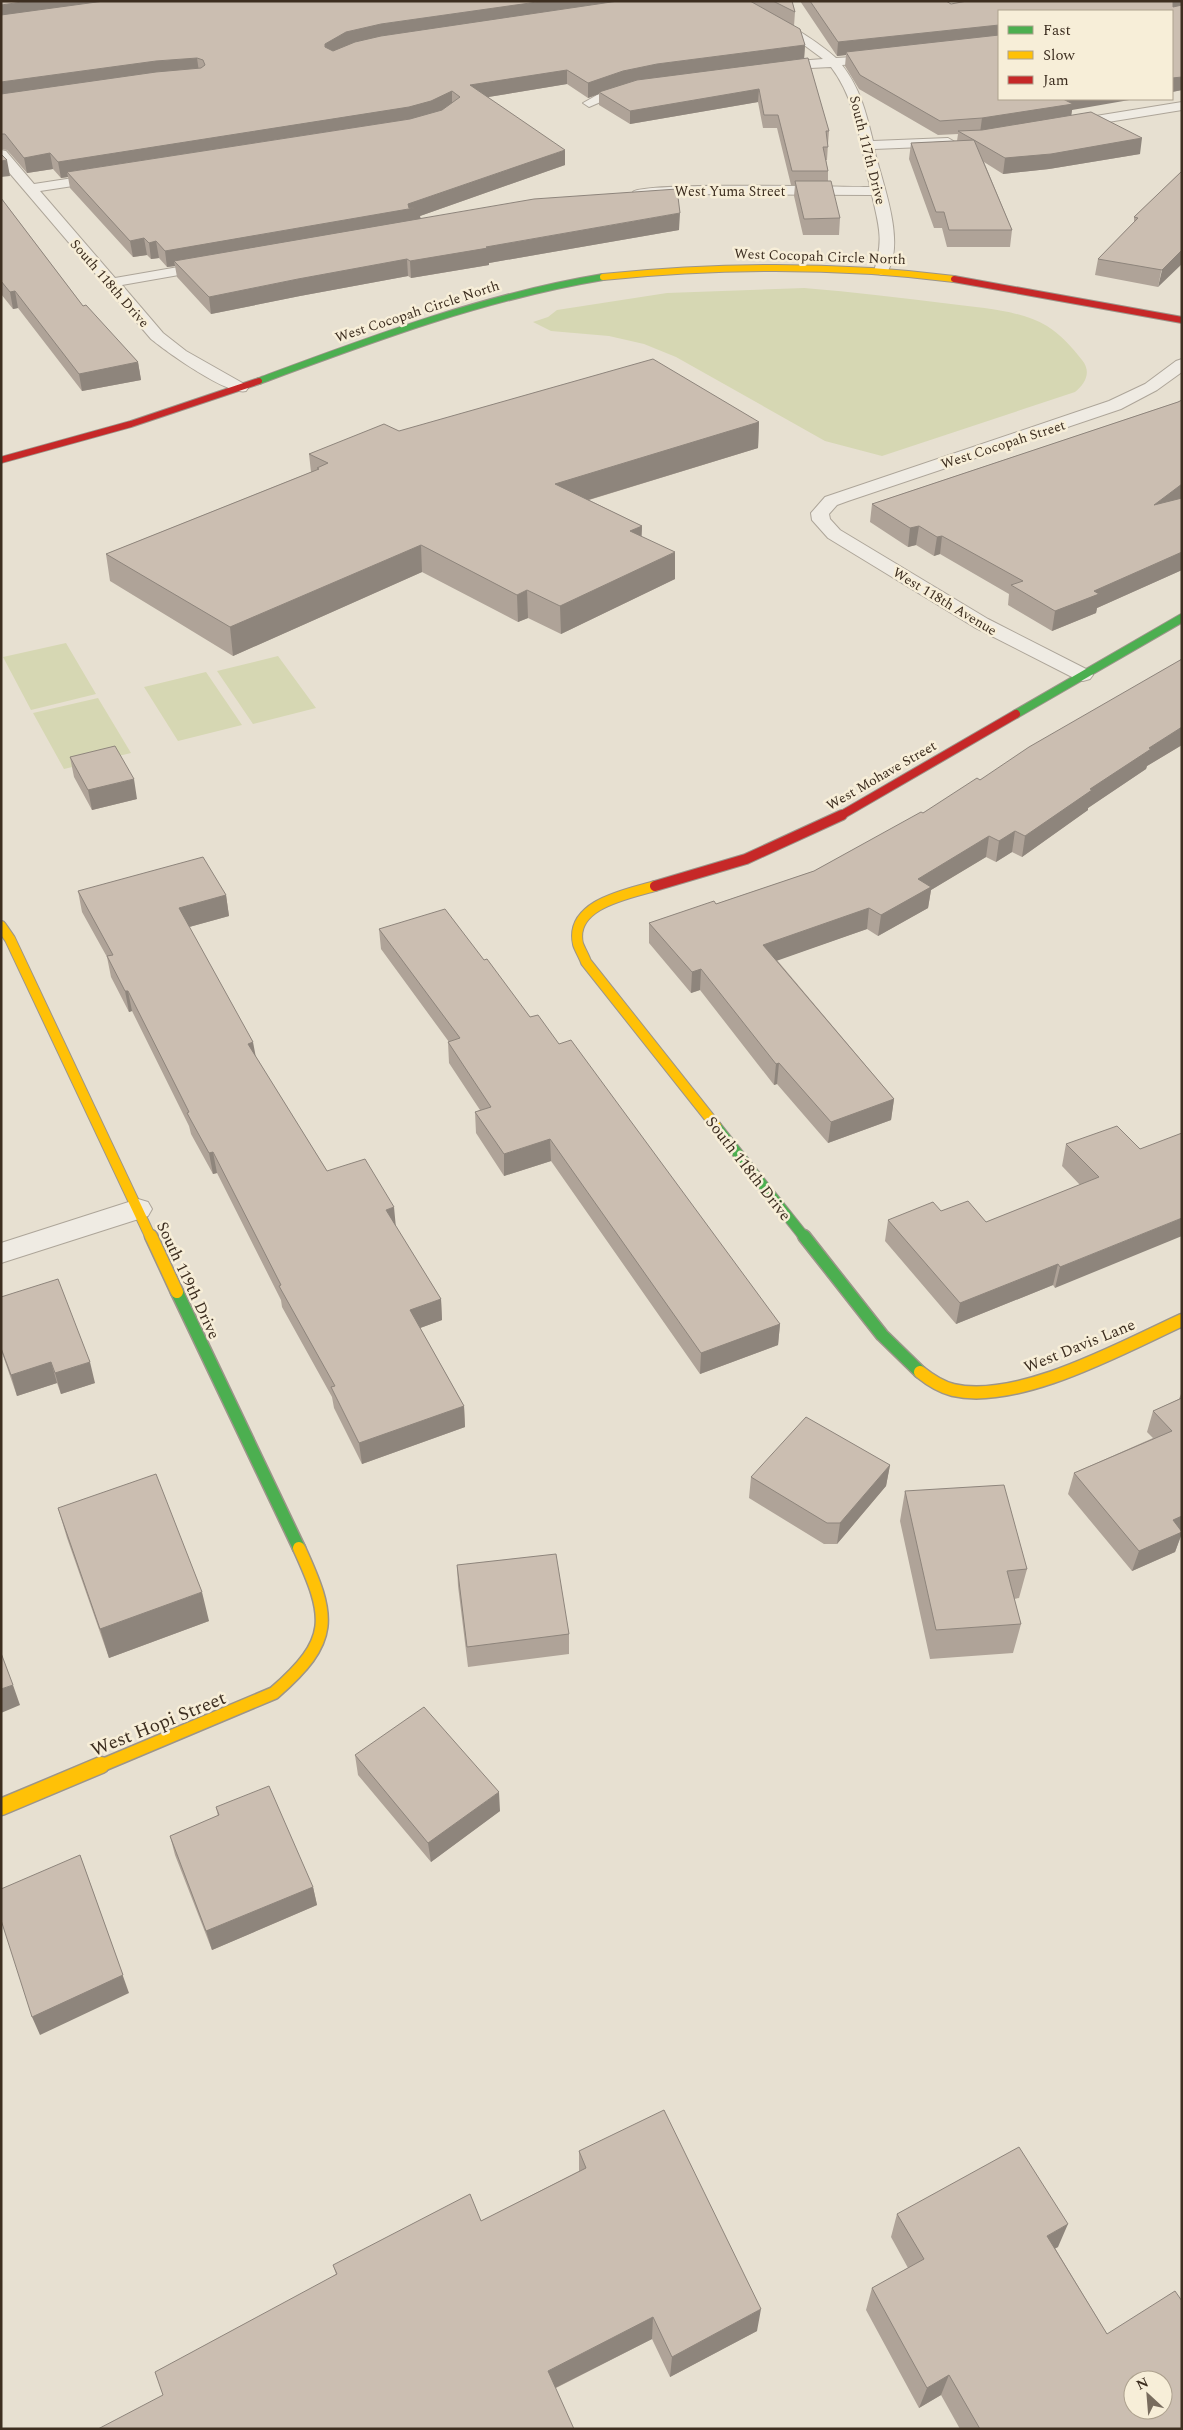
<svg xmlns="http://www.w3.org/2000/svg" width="1183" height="2430" font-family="Spectral,serif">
<rect width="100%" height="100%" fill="#e7e0d1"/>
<path fill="#d6d7b3" d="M804,288C853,292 902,298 951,304C983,308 1019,310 1047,326C1061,335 1072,347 1082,360C1092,372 1085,384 1075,392L882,456L825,441L676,357L644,344L609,336L551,331L533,322L548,317L557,310L667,293Z
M66,643L96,694L31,710L3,657Z
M278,656L316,708L253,724L217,671Z
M206,672L242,725L178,741L144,687Z
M98,698L131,753L64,769L33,713Z"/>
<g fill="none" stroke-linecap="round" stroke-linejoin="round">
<defs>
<path id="street" d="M727,1C731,1 738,0 742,2C769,11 815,39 836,58L888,55L890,58L884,62L842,65C860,88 866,112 873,141L948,138L955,142L948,146L874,149C882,182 907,244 886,274L881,275L874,271C884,239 879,227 872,195L681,194L640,196L633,192C641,182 842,187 870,187C861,146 857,101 831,67L768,70L766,67L768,64L772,63L823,59L800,42Z
M636,84L642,88L640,91L612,97L589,107L583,103L604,91Z
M1182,102V110L1065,129L1059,125L1065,121Z
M1,150L6,151L34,184L106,173L111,174L113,177L111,180L106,181L40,191L115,278L213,261L218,262L220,265L213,269L122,285L163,333L186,351L246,385L248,388L246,391C228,396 167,352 151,339L1,163Z
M1182,359V372L1157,390L1121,409L848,501L837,505L829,514L830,519L840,530L988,619L1090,671L1093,675L1090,679L1083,681L1076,679L974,627L828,538L812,520L811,513L825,497L1109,401L1145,384L1176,361Z
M138,1199L148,1202L152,1209L148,1216L1,1263V1243Z"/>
<path id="fast-far3" d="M259,381C372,339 483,297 603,277"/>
<path id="fast-far2" d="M1016,714L1182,618"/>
<path id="fast-far1" d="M716,1126L805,1238"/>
<path id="fast" d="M804,1236L882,1335L920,1372
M177,1292L299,1548"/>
<path id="slow-far3" d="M603,277C721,265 836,264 954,279"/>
<path id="slow-far2" d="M655,886C628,894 569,904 578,944C580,950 584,956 586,962L716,1126
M1,926L10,939L151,1238"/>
<path id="slow-far1" d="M151,1236L177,1292
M920,1372C930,1380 941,1387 953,1390C1019,1405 1123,1347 1182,1320
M98,1767L274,1693C335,1640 331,1618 299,1548"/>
<path id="slow" d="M1,1807L101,1765"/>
<path id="jam-far2" d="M954,279L1182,320
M1,460L131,424L259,381"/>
<path id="jam-far1" d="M840,816L1016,714"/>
<path id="jam" d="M655,886L746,859L842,815"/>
</defs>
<use href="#street" stroke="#ada599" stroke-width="2"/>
<use href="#fast-far3" stroke="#9c958a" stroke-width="8"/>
<use href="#fast-far2" stroke="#9c958a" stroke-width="10"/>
<use href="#fast-far1" stroke="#9c958a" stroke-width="12"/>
<use href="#fast" stroke="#9c958a" stroke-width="15"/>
<use href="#slow-far3" stroke="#9c958a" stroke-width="8"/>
<use href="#slow-far2" stroke="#9c958a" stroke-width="12"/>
<use href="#slow-far1" stroke="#9c958a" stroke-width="15"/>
<use href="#slow" stroke="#9c958a" stroke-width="19"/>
<use href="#jam-far2" stroke="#9c958a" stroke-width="8"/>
<use href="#jam-far1" stroke="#9c958a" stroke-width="10"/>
<use href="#jam" stroke="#9c958a" stroke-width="12"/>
<use href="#street" fill="#efebe3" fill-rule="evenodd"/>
<use href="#fast-far3" stroke="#4caf50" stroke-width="6"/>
<use href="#fast-far2" stroke="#4caf50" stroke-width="8"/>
<use href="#fast-far1" stroke="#4caf50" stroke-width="10"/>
<use href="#fast" stroke="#4caf50" stroke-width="12"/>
<use href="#slow-far3" stroke="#ffc107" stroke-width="6"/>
<use href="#slow-far2" stroke="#ffc107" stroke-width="10"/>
<use href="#slow-far1" stroke="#ffc107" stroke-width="12"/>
<use href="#slow" stroke="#ffc107" stroke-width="16"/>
<use href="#jam-far2" stroke="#c62828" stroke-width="6"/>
<use href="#jam-far1" stroke="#c62828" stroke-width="8"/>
<use href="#jam" stroke="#c62828" stroke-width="10"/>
</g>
<path fill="#afa398" d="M1,1H792L795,12L794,26L805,45L804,58L829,131L828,144L827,160H826L828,171V181L840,218L839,235H803L794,196L795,185H791L777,128H763L758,102L630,124L599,105V94L588,98L567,84L488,97L565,165L420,216L421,219L679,230L489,263V265L411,278L408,276L300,296L211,314L177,277L175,266L167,267L159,258L151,259L147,255L133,257L70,188L68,177L61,178L53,169L27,173L7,150L1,149Z
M800,1H946L951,4L1182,1V90L1172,92V11L1072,110L1071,115L1140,154L1049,169L1003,174L984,162L1012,230L1010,247H947L942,228H934L909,159L911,143L957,141L958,134L938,135L859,89L845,66L846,55L837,56Z
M1182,171L1158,287L1095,275L1098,259L1134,222V217Z
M1,198L83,306L138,362L141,380L82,391L18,308L13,309L1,294Z
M1182,400V570L1097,608L1096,613L1052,631L1008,605L1009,594L940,554L934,556L916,545L908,547L870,522L872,504L1178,402Z
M759,422L758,448L589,500L642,526L641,536L675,579L561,634L528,618L518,622L422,572L233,656L110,581L106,554L311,472L309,454L399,431Z
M1182,659V745L1147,766L1146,769L1088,808V810L1022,857L1012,852L996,862L986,857L931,890L928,908L878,936L867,929L777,960L894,1099L891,1120L828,1143L777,1084L774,1085L700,990L691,993L649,943V923L716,904L814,871L923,813L980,780Z
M70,757L137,799L92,810L74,777Z
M78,891L226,895L229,916L189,927L255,1056L327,1171L395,1225L441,1299L442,1320L420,1328L464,1406L465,1427L362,1464L334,1408L332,1397L282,1307L281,1300L217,1173L213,1174L191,1134L189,1126L132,1011L129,1012L111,977L107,957L82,912Z
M379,929L484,960L530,1017L559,1044L780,1324L778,1345L700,1374L551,1161L504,1176L476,1133L475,1112L480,1110L449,1063L448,1042H449L381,949Z
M1066,1144L1140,1149L1055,1288L1053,1285L956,1324L885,1241L888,1220L941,1211L986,1222L1080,1185L1062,1166Z
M1,1297L95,1383L61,1394L57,1383L17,1396L1,1350Z
M1182,1393V1533L1175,1552L1132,1571L1068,1494L1074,1473L1153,1438L1147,1432L1153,1411L1179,1399L1181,1394Z
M890,1465L886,1486L837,1544H824L749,1498L751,1477Z
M905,1491L1027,1569L1019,1598L1014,1599L1021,1624L1013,1653L930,1659L900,1521Z
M58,1508L209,1621L109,1658L67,1538Z
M457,1565L569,1634V1654L468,1667L458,1586Z
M355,1755L500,1811L431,1862L358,1775Z
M216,1807L313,1887L317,1905L212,1950L175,1855L170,1836L218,1816Z
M579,2151L757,2331L670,2377L652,2339L556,2388L163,2395L336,2274L333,2265L481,2221L579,2171Z
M897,2214L1058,2247L1055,2248L1107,2334L1182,2429H960L941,2395L919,2408L866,2310L872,2288L908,2268L891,2237Z"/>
<path fill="#8e857c" d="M29,1H132L1,19V5Z
M544,1H640L326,58L325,44L346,32L381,24Z
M1172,1H1182V10L1172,12Z
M999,25V39L846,52V55L837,56L838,42Z
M805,45L804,60L599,92V94L588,98V83L623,71L657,64Z
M197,58L199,72L1,97V82L156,61Z
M567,70V84L470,100V85Z
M1182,77V90L1172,92V78Z
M759,89L758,102L630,124V111Z
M452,91V106L431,116L67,172L68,177L61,178L58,162Z
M1061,99H1135L1072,110L1071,118L980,133L982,118Z
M1142,138L1140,154L1049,169L1003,174L1005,158Z
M565,150V165L420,216L421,223L174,261L175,266L167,267L165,251L408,204Z
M50,153L53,169L27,173L24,158Z
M7,160L10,176L1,177V161Z
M680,213L679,230L489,263V265L411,278L410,261L486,247Z
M144,238L147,255L133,257L130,241Z
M156,241L159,258L151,259L149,243Z
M1182,250V264L1158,287L1162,270Z
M407,259L408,276L300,296L211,314L209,297L298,279Z
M15,291L18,308L13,309L10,292Z
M138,362L141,380L82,391L79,374Z
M759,422L758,448L555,510V484Z
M1182,484V500L1154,505Z
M642,526L641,553L630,531Z
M919,526L916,545L908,547L910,528Z
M942,536L940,554L934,556L937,537Z
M421,545L422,572L233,656L230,627Z
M675,552V579L561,634L560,606Z
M1182,552V570L1097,608L1096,613L1052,631L1055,611L1094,591Z
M527,590L528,618L518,622L517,595Z
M1182,727V745L1147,766L1146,769L1088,808V810L1022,857L1025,836L1090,789L1149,748Z
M134,779L137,799L92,810L88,790Z
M1015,831L1012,852L996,862L999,841Z
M989,836L986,857L931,890L928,908L878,936L881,915L918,879Z
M226,895L229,916L182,929L179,908Z
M869,908L867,929L762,966L763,945Z
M701,969L700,990L691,993L692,972Z
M125,991H128L132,1011L129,1012Z
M253,1042L257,1063L248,1044Z
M779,1063L777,1084L774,1085L776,1064Z
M894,1099L891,1120L828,1143L831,1122Z
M550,1139L551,1161L504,1176V1154Z
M213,1152L217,1173L213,1174L209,1153Z
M394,1207L396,1228L386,1210Z
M1182,1218V1236L1055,1288L1060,1267Z
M1058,1264L1053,1285L956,1324L960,1303Z
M441,1299L442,1320L412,1331L410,1310Z
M780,1324L778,1345L700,1374L701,1353Z
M51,1362L57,1383L17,1396L11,1375Z
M90,1362L95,1383L61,1394L55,1373Z
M464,1406L465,1427L362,1464L359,1443Z
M890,1465L886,1486L837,1544L840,1523Z
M1182,1516V1533L1175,1552L1132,1571L1139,1551L1173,1520Z
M202,1592L209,1621L109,1658L100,1629Z
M13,1685L20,1705L1,1713V1689Z
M499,1792L500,1811L431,1862L428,1843Z
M80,1855L129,1993L40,2035L32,2017Z
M313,1887L317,1905L212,1950L206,1931Z
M1068,2224L1058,2247L1037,2258L1047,2236Z
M761,2309L757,2331L670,2377L672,2357Z
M653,2317L652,2339L549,2391L548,2371Z
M949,2375L941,2395L919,2408L927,2388Z"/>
<path fill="#cbbeb1" stroke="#8e857c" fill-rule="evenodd" d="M1,1H29L1,5Z
M104,1H544L381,24L346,32L325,44V47L333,51L355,42L381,36L618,1H750L800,29L805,45L657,64L623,71L588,83L567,70L470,85L565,150L408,204L409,208L420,207L165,251L156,241L149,243L144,238L130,241L67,172L410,119L442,110L460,97L452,91L431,101L409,107L58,162L50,153L24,158L5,134H1V94L156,72L201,68L205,65L203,60L197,58L156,61L1,82V15Z
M773,1H792L795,12Z
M810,1H946L951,4L967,1H1173V7L1182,5V77L1172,78V11H999V25L838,42Z
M999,35V99H1063L1073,104L982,118L940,121L860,75L846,52Z
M808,58L829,131H826L828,147H823L828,171H792L778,115H764L759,89L630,111L599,92L637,80Z
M1091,112L1142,138L1051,154L1005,158L974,140L1012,230H949L944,212H936L911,143L974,140L958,131L982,130Z
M1,154L7,160L1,161Z
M1182,171V250L1162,270L1098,259L1138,218L1134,217Z
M795,181H831L840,218L804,219Z
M677,189L680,213L486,247L488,248L410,261L407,259L298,279L209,297L174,261L534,199Z
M1,198L83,306L86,305L138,362L79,374L15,291L10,292L1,281Z
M653,359L759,422L555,484L642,526L630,531L675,552L560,606L527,590L517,595L421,545L230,627L106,554L319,469L317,468L328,463L309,454L384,424L399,431Z
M1182,400V484L1154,505L1182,498V552L1094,591L1099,594L1055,611L1011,585L1023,581L942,536L937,537L919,526L910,528L872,504L1178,402Z
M1182,659V727L1149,748L1151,749L1090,789L1092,790L1025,836L1015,831L999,841L989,836L918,879L931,887L881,915L869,908L763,945L894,1099L831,1122L779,1063L776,1064L701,969L692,972L649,923L714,901L716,904L814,871L921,812L923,813L977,778L980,780L1029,747Z
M115,746L134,779L88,790L70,757Z
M203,857L226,895L179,908L253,1042L248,1044L327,1171L365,1159L394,1207L386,1210L441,1299L410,1310L464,1406L359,1443L331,1387L335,1386L279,1286L281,1285L213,1152L209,1153L187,1113L189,1112L128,991H125L107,956L113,955L78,891Z
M445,909L484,960L487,959L530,1017L538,1015L559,1044L571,1040L780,1324L701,1353L550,1139L504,1154L475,1112L491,1107L448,1042L460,1038L379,929Z
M1117,1126L1140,1149L1182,1133V1218L1060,1267L1058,1264L960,1303L888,1220L933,1202L941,1211L968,1201L986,1222L1099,1177L1066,1144Z
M58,1279L90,1362L55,1373L51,1362L11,1375L1,1348V1297Z
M1182,1398V1516L1173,1520L1182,1532L1139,1551L1074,1473L1172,1431L1153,1411Z
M806,1417L890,1465L840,1523H827L751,1477Z
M156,1474L202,1592L100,1629L58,1508Z
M1004,1485L1027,1569L1007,1571L1021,1624L936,1630L905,1491Z
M556,1554L569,1634L467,1647L457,1565Z
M1,1653L13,1685L1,1689Z
M424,1707L499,1792L428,1843L355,1755Z
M269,1786L313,1887L206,1931L170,1836L219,1815L216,1807Z
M80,1855L123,1975L32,2017L1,1920V1889Z
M664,2110L761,2309L672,2357L653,2317L548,2371L574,2429H98L163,2395L155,2372L337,2274L333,2265L470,2194L481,2221L586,2168L579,2151Z
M1019,2147L1068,2224L1047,2236L1107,2334L1175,2291L1182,2301V2429H980L949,2375L927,2388L872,2288L924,2259L897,2214ZM1133,2380H1163V2410H1133Z"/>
<g text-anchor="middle" stroke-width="5" stroke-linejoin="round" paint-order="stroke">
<g font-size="14" fill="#3d2e20" stroke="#f7eed8">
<text transform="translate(868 150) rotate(76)" y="5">South 117th Drive</text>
<text x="730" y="196">West Yuma Street</text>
<text transform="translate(820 256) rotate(2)" y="5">West Cocopah Circle North</text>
<text transform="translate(110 283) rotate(49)" y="5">South 118th Drive</text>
<text transform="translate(417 311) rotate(-18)" y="5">West Cocopah Circle North</text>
<text transform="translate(1003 444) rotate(-18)" y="5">West Cocopah Street</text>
<text transform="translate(945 601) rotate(31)" y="5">West 118th Avenue</text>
<text transform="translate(881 775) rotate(-30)" y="5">West Mohave Street</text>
</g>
<g font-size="16" fill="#3d2e20" stroke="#f7eed8">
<text transform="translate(749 1168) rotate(52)" y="6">South 118th Drive</text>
<text transform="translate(189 1280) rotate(65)" y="6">South 119th Drive</text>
<text transform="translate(1079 1345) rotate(-22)" y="6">West Davis Lane</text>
</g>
<g font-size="19" fill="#3d2e20" stroke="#f7eed8">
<text transform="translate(158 1723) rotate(-22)" y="7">West Hopi Street</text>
</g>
</g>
<rect width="1183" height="2430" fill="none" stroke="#3d2e20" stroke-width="5"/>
<rect x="998" y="10" width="175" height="90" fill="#f7eed8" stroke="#ada18e"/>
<rect x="1008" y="26" width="25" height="8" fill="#4caf50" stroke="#ada18e"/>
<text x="1043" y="35" font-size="15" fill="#3d2e20">Fast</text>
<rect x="1008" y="51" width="25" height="8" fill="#ffc107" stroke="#ada18e"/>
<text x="1043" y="60" font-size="15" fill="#3d2e20">Slow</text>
<rect x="1008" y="76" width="25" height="8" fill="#c62828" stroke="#ada18e"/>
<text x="1043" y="85" font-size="15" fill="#3d2e20">Jam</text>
<g transform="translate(1148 2395) rotate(334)"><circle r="24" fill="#f7eed8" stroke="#ada18e"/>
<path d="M0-4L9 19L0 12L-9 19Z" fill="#786c5e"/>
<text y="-8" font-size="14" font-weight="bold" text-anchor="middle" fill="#3d2e20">N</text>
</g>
</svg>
